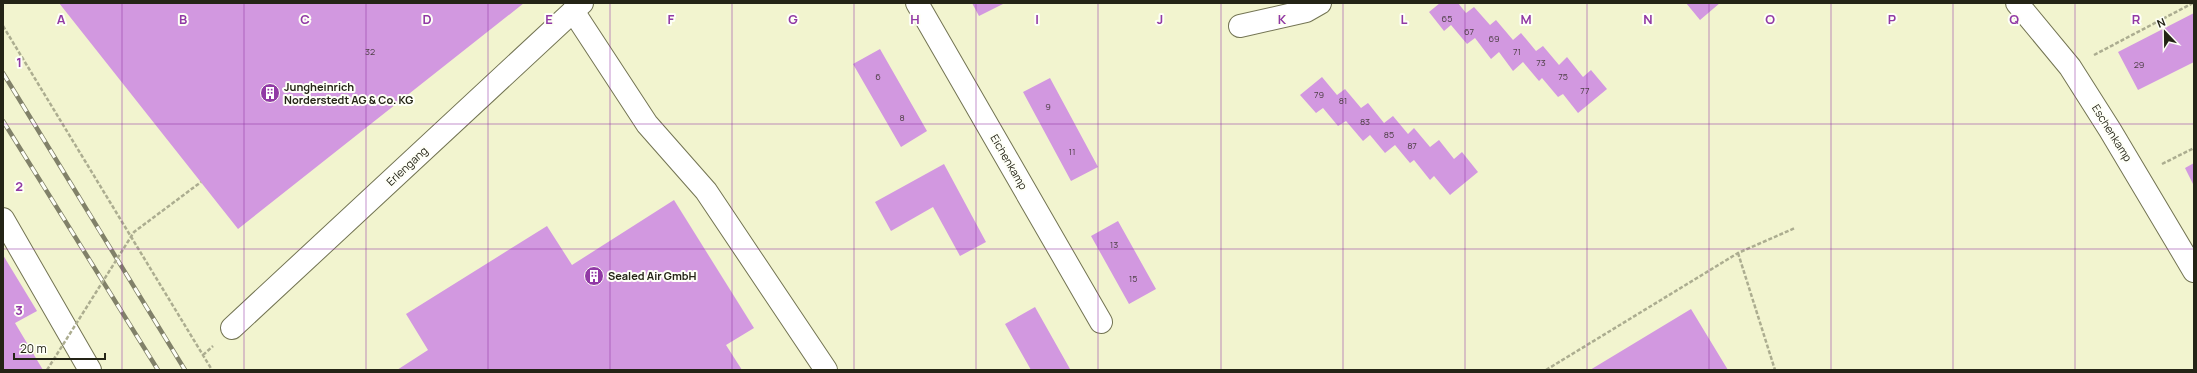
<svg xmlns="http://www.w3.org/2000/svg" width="2197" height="373" font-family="Manrope,sans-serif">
<rect width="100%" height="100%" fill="#f2f4cf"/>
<path fill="#d298e0" d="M59,3H524L238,229Z
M972,3H1005L979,16Z
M1440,3H1458L1466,13L1474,7L1490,25L1496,20L1513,40L1521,33L1536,51L1543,46L1559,65L1567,57L1583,77L1591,70L1607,89L1578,113L1563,94L1558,97L1542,78L1539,81L1523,62L1513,71L1499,52L1491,59L1475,38L1467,44L1451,25L1444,31L1429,12Z
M1686,3H1720L1700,20Z
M2194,13V62L2138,90L2118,52Z
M880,49L927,131L901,147L853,64Z
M1322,77L1337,95L1345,89L1361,108L1368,103L1384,123L1393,116L1408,134L1414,128L1430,147L1439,140L1454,159L1462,152L1478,172L1450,195L1434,176L1430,180L1414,160L1410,163L1395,145L1385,153L1370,135L1363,141L1346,121L1338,126L1323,108L1316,113L1300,95Z
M1050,78L1098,167L1071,181L1023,92Z
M2194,163V186L2185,168Z
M944,164L986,242L960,256L933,207L891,231L875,202Z
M674,200L754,328L726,345L742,370H397L428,350L406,314L547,226L572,265Z
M1118,221L1156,289L1129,304L1091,236Z
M3,255L37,311L15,323L43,370H3Z
M1035,307L1070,369L1069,370H1031L1005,324Z
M1691,309L1728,370H1590Z"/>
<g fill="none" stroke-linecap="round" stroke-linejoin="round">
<defs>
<path id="minor" d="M917,3L1101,322
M2017,3L2070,67L2110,130L2194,271
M573,11L647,124L706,191L826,370
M1240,26L1306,11L1320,3
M3,219L90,370
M232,328L582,3"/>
</defs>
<use href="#minor" stroke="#737453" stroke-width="24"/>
<path stroke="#acad90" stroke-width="2.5" stroke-dasharray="4 2" stroke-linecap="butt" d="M3,26L212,370
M2094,55L2193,3
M2162,164L2194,148
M1738,253L1775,370
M203,355L213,346
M1546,370L1738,253L1795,228"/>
<use href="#minor" stroke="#fff" stroke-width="22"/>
<defs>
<path id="rail" d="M3,73L185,370
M3,121L158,370"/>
</defs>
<use href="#rail" stroke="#818169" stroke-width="4.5"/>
<use href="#rail" stroke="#fefff7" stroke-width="3" stroke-dasharray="9" stroke-linecap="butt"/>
<path stroke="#acad90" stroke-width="2.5" stroke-dasharray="4 2" stroke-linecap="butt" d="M47,370L134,232L201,182"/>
</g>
<path fill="none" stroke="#9139a5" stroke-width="1" stroke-opacity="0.55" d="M122,3V370M244,3V370M366,3V370M488,3V370M610,3V370M732,3V370M854,3V370M976,3V370M1098,3V370M1221,3V370M1343,3V370M1465,3V370M1587,3V370M1709,3V370M1831,3V370M1953,3V370M2075,3V370M3,124H2194M3,249H2194"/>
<defs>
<symbol id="building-disc" viewBox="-11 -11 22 22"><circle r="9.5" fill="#9139a5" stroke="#fefff7"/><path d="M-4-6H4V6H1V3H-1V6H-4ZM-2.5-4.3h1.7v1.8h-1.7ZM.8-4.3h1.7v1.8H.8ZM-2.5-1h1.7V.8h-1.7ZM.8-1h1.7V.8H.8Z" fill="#fff"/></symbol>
</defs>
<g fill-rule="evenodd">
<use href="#building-disc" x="259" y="82" width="22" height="22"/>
<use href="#building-disc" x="583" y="265" width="22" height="22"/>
</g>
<g text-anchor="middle" stroke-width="4" stroke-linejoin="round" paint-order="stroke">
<g font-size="9" fill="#504148">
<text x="1447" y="22">65</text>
<text x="1469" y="35">67</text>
<text x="1494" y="42">69</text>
<text x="370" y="55">32</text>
<text x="1517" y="55">71</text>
<text x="1541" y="66">73</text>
<text x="2139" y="68">29</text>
<text x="878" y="80">6</text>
<text x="1563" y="80">75</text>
<text x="1585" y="94">77</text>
<text x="1319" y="98">79</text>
<text x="1343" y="104">81</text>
<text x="1048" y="110">9</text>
<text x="902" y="121">8</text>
<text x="1365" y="125">83</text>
<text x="1389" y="138">85</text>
<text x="1412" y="149">87</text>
<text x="1072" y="155">11</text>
<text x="1114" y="248">13</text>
<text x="1133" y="282">15</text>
</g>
<g font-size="11" font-weight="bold" fill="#242416" stroke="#fefff7" text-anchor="start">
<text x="284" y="91">Jungheinrich<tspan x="284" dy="13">Norderstedt AG &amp; Co. KG</tspan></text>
<text x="608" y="280">Sealed Air GmbH</text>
</g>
<g font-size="11" fill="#242416" stroke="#fefff7">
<text transform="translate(2112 133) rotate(58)" y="4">Eschenkamp</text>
<text transform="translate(1009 162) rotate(60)" y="4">Eichenkamp</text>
<text transform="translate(407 166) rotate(-43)" y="4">Erlengang</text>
</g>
</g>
<g font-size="13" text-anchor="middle" font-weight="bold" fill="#9139a5" stroke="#fefff7" stroke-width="4" stroke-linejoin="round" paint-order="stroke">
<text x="61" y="24">A</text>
<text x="183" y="24">B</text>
<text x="305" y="24">C</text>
<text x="427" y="24">D</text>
<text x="549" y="24">E</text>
<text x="671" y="24">F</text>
<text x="793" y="24">G</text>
<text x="915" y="24">H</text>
<text x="1037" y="24">I</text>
<text x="1160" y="24">J</text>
<text x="1282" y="24">K</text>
<text x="1404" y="24">L</text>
<text x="1526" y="24">M</text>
<text x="1648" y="24">N</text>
<text x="1770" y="24">O</text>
<text x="1892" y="24">P</text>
<text x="2014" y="24">Q</text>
<text x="2136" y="24">R</text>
<text x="19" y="67">1</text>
<text x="19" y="191">2</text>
<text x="19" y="315">3</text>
</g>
<rect width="2197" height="373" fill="none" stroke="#242416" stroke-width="8"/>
<g transform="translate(2165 32) rotate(338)" stroke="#fefff7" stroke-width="3" paint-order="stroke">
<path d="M0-3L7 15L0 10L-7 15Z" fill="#242416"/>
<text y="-6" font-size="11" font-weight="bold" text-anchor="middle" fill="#242416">N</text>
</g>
<path d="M14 353v6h91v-6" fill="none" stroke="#242416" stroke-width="2"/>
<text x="20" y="353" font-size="12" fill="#242416" stroke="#fefff7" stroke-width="3" paint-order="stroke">20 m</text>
</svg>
